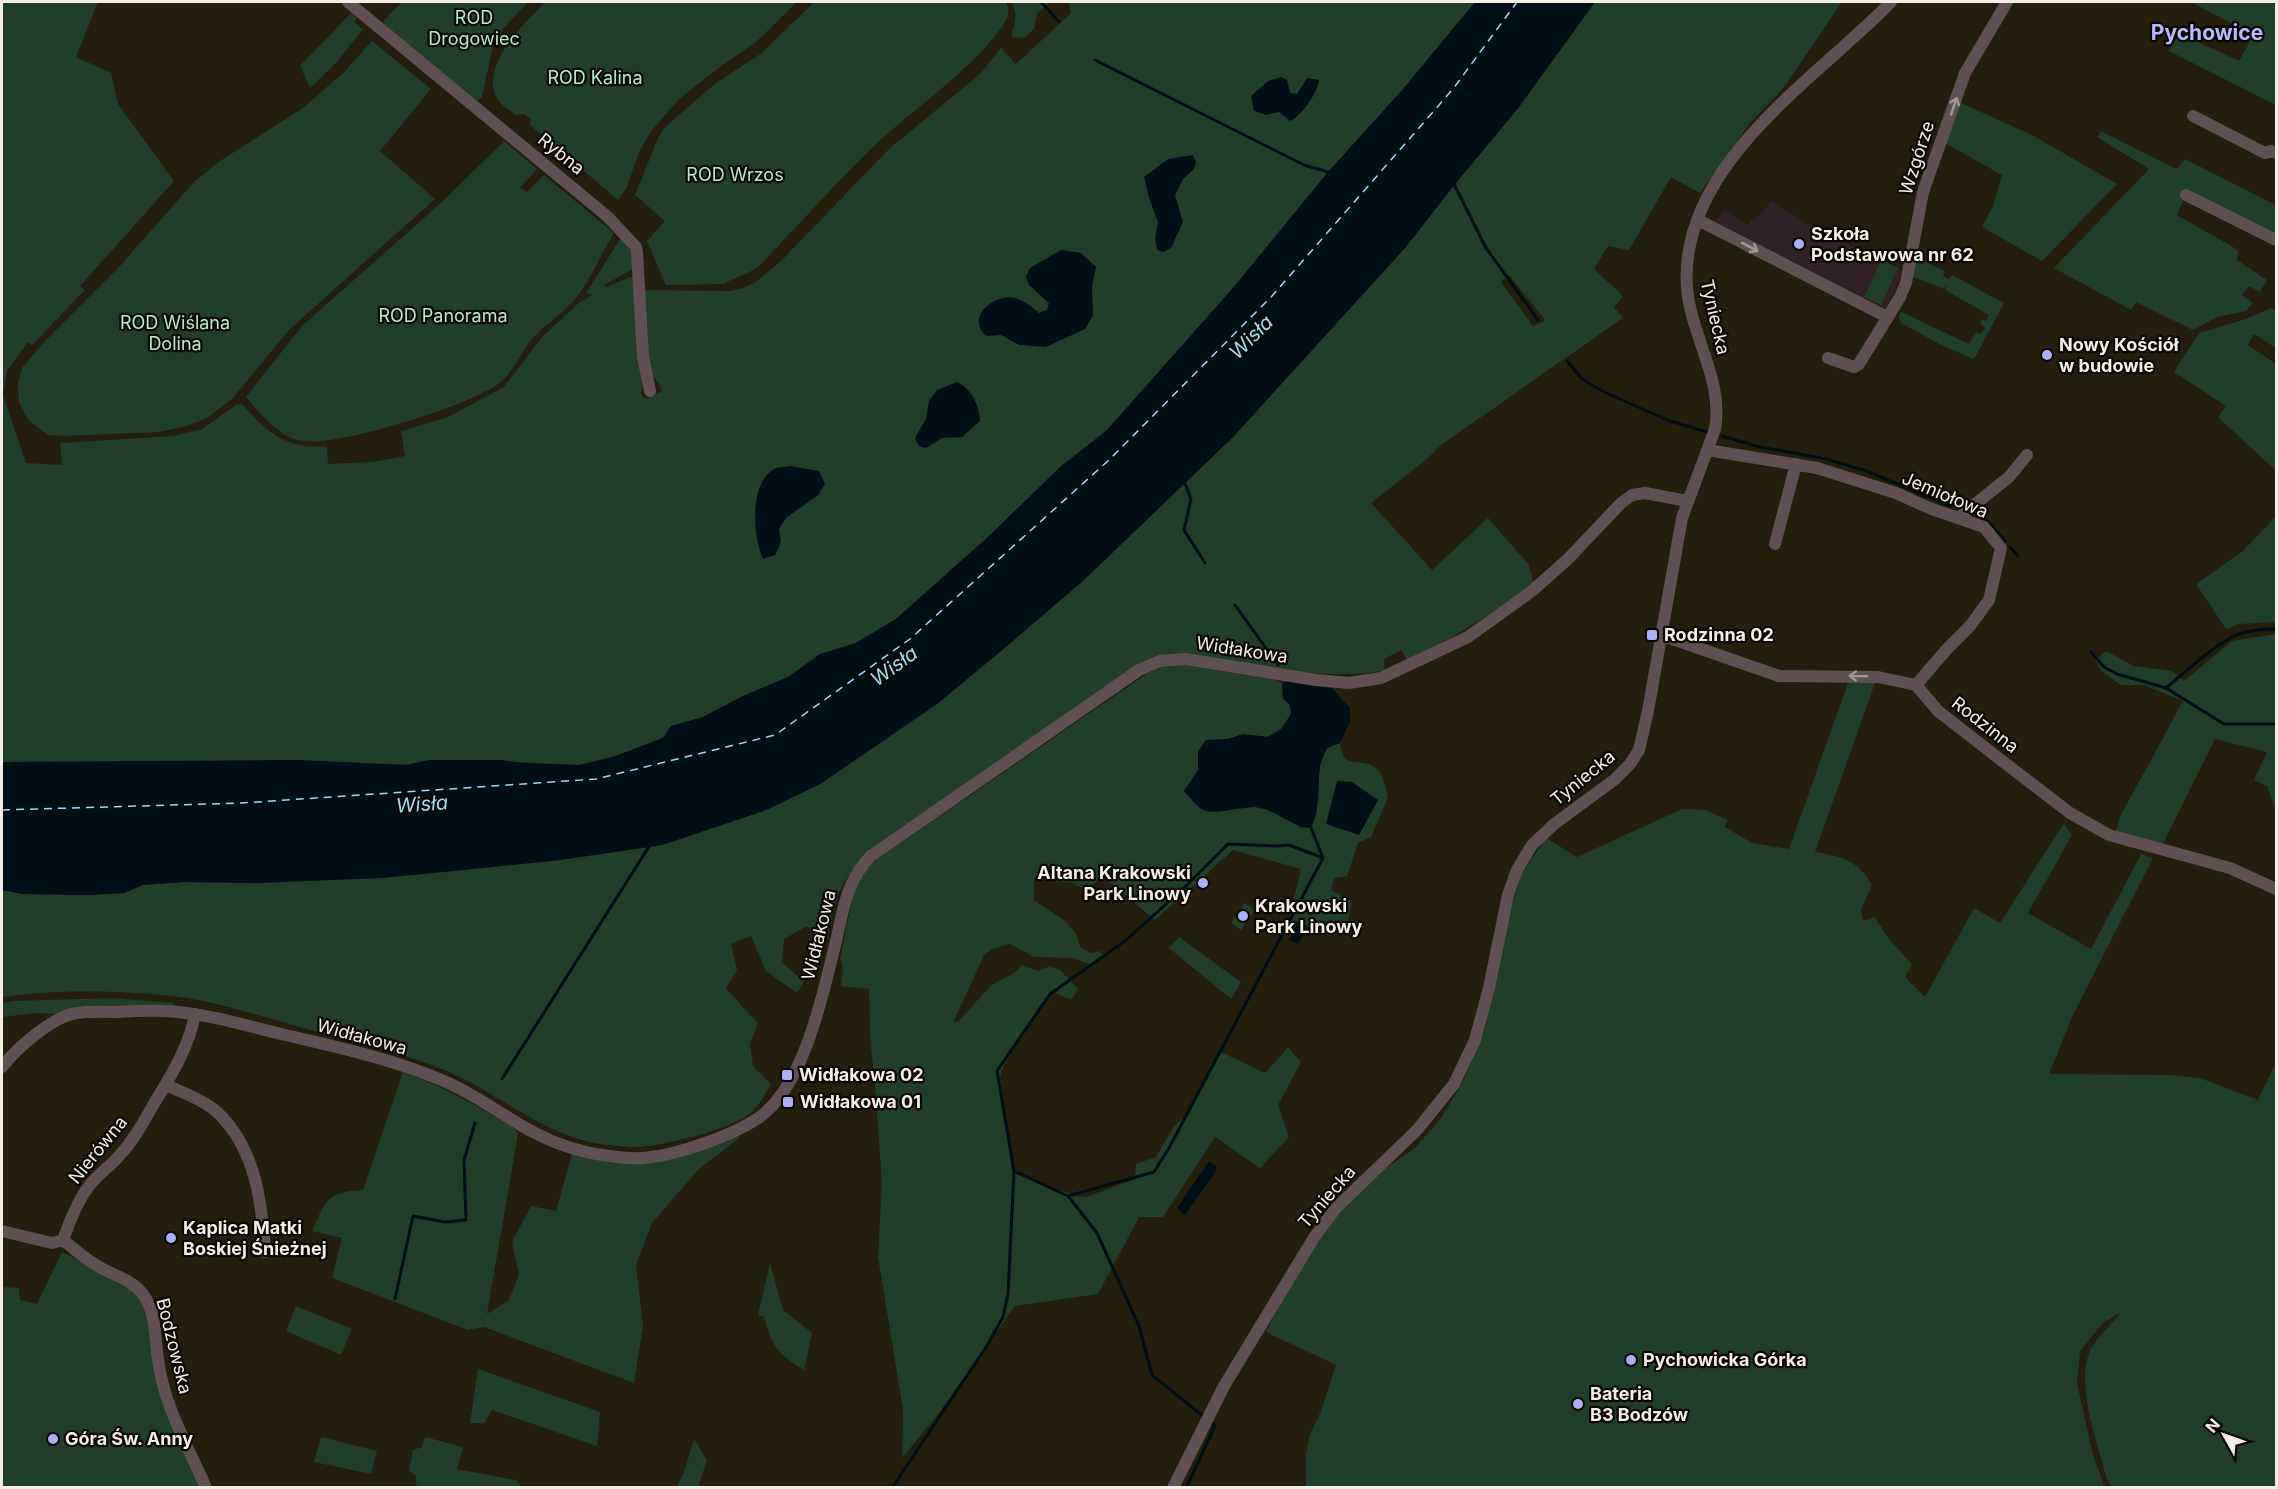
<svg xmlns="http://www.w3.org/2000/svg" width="2278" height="1489" font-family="Inter,sans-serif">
<rect width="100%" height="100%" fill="#241e0d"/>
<path fill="#322027" d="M1771,201L1818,230L1903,270L1885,311L1712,225L1725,210L1748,225L1751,220L1760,215Z"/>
<path fill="#203e29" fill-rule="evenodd" d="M2,2H98L76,57L111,73L118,104L174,181L80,286L85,290L32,345L28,342L7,371L3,395L26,463L62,465L60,443L173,436L202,429L236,405L242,404C266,432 288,450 327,446L328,464L372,462L405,456L401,431L448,417L504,387L542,337L580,302L593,295L586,293L622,236L630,246L635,268L604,285L606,287L631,277L637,283L642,390L641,392L643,398L647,399L662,391C659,380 651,377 648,367L643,290L730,291L743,288L756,282L782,260L889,149L980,74L1001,48L1016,64L1071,13L1069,3L1066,2H1477L1411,83L1207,319L1107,430L896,619L856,643L836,650L788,677L743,696L703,717L673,726L663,738L613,757L579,765L515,762H421L406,765L339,762L2,763Z
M402,2H528L503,29L492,50L482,97L478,101L469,99L385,29L384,20Z
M545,2H797L756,42L721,66L678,100L653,129L640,150L626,189L618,200L530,125L531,119L524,114L516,115C511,111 502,106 498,100C477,67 525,23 545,2Z
M814,2H1006C1010,12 1009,18 1002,27C967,74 914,108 872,148C833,186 796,228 758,267C747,275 735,277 724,284L666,285L647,241L665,221L635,195L658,138L666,126L716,83L762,53Z
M1011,2H1050L1037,14L1034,29L1024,38L1013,37L1011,34C1016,23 1018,13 1011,2Z
M1595,2H1842L1782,90L1751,122L1700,193L1671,177L1629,250L1608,246L1594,269L1623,296L1614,307L1623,318L1441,445L1427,459L1371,503L1432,570L1488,518L1529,565L1534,585C1493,613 1452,638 1408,661L1401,650L1384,659L1385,670C1327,683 1239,663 1179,654L1163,655L1137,667L864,858C836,884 836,903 827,939L817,936L807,926L784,939L782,962L804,982L797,993L766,971L751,936L731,944L737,970L726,989L758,1023L750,1044L753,1066L771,1084C766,1092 761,1103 754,1110C736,1129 660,1147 634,1147C625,1147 616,1146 607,1145C545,1138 500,1093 444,1070C403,1053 360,1043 318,1032C276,1021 229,1005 187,998C129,990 59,989 2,997V890L22,894L87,895L124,893L143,885L183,882L259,883L426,874L560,860L662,845L766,810L820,784L937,704L1001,651L1085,579L1233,437L1405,248L1455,184L1519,107ZM1509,275L1545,320V321L1533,326L1501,282Z
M2191,2H2276V105L2169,51L2179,33L2239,61L2253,35Z
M351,13L356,18L354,22L363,29L336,63L310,88L300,66Z
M372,41L431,89L380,151L435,199L289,330L232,399L207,418L187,426L159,432L64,436L48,435L37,427L27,418L19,402L18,384L22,368L44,342L120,266L195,181L220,161L303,108L343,73Z
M1959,102L2034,136L2117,184L2042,261L1982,227L1993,206L2002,175L1943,142Z
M2101,131L2176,169L2185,159L2276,205V236L2187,191L2177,215L2238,250L2237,260L2267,280L2260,292L2249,286L2242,295L2253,303L2246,311L2217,317L2193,330L2136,302L2131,310L2054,268L2149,169L2097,137Z
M504,141L537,169L520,188L527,192L544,175L614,233C602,253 593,274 580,293C566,312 543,325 528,344C519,357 511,375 498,384C469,406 337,447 302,441C280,438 260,413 246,397L302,326L443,201Z
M1915,257L1945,271L1943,276L1949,279L1952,275L2004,303L1974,359L1943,346L1901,323L1899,317L1901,312L1969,344L1976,332L1981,334L1985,328L1980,323L1982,319L1986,321L1989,315L1945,290L1948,281L1944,289L1911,276Z
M1881,260L1898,268L1881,305L1864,297Z
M2271,308L2276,311V348L2254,334L2248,345L2276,364V471L2218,417L2226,406L2174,372L2199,333L2246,319Z
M2276,516V622L2239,624L2226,629L2196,584L2243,551Z
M2276,634V811L2267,786L2254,780L2267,752L2215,739L2162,846L2115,833L2121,815L2183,701L2144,685H2121L2101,671L2095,660L2106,651L2134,666L2172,671L2184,681L2232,641Z
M1182,665L1273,679L1282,683L1283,698L1290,705L1292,714L1281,729L1267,737L1243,734L1228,739L1206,740L1198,752V770L1184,791L1201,809L1210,812L1255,807L1273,811L1302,828L1316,817L1320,764L1327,748L1340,743C1343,774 1364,754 1379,771C1384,777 1386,790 1388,798L1371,837L1358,843L1347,876L1334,878L1331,890L1352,902L1347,925L1326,923L1321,930L1289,919L1301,869L1233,850L1155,920L1102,876L1087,890L1070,882H1058L1040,874L1034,879V900L1065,921L1076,933L1080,947L1091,953L1100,951L1103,955L1090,964L1072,958L1034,957L1010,944L992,949L984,955L953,1023L959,1021L991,985L1016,972L1021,965L1038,971L1050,966L1060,970L1078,989L1071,1000L1053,992L1005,1062L1000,1077L1012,1171L1018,1175L1076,1196L1086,1197L1135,1179L1136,1164L1156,1157L1175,1125L1188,1114L1221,1052L1265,1073L1288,1047L1301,1062L1278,1105L1289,1137L1260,1168L1215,1137L1163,1217H1139L1098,1294L1015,1306L936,1417L902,1458L903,1409L878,1257L882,1184L875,1084L870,1039L869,989L841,986L843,968L840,959L855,885L864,872L879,858L1148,673L1162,667Z
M1849,680L1875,683L1815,852C1841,856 1859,861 1872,885L1861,909L1863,921L1875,917L1888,938L1912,964L1905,977L1925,997L1974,908L2000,923L2064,823L2072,835L2028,913L2091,949L2141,854L2153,858L2073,1015L2049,1074L2168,1075L2200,1078L2258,1100L2276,1062V1487H2112L2106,1477C2098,1443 2073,1380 2092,1347C2099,1334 2113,1324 2121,1312L2103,1323L2080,1351L2077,1383L2093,1455L2105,1488L1306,1487V1455L1310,1434L1321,1411L1336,1365L1266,1332L1279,1306L1326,1228L1348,1202L1386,1168L1415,1148L1441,1118L1463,1082L1485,1029L1509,918L1521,875L1546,838L1577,857L1682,809L1705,810L1728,820L1725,827L1752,843L1789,849Z
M1244,903L1255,910L1241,930L1231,923Z
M1179,937L1241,982L1231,999L1169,948Z
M114,998L172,1003L176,1006L168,1009L72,1008L58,1014L36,1013L2,1017V1003L13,1001Z
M403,1072C446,1088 476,1105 515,1129L518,1134L487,1314L509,1300L519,1275L512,1242L531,1206L556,1211L572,1154L607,1162L739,1135V1138L699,1169L652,1223L636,1265L643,1326L634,1383L484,1327L468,1330L332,1278L342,1238L312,1231C326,1200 326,1192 363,1190Z
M62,1252C89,1266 126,1277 144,1303L158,1376L203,1487L2,1488V1287L19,1288L20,1300L37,1304Z
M770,1263L783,1310L812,1333L804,1370C777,1353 773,1348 764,1317L758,1315Z
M296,1306L352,1329L341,1355L286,1331Z
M478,1369L600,1412L597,1446L492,1410L484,1423H470Z
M321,1437L377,1451L371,1474L314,1462Z
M425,1437L463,1447L457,1469L516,1480L522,1487L427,1488L416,1485V1476L409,1471L413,1450L422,1447Z
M694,1439L707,1460L698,1487H677L685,1469Z"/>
<path fill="#000e16" d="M1475,2H1595L1519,107L1455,184L1405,248L1233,437L1085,579L1001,651L937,704L820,784L766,810L662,845L560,860L382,878L259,883L183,882L143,885L124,893L87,895L22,894L2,890V762L299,760L406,765L429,760H501L522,763L579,765L613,757L663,738L671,726L703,717L743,696L788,677L820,654L856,643L896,619L987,538L1060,467L1107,430L1232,289L1328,172L1403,89Z
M1281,77L1287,80L1290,93L1297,94L1307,78L1319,80C1318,92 1301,117 1290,121L1279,112L1266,115L1254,111L1251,96L1268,81Z
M1193,155L1196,162L1194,169L1183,179L1175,195L1183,222L1171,248L1163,252L1157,250L1155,238L1158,222L1149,198L1144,177L1168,159Z
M1061,250L1081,253L1096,267L1092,287L1093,315L1085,329L1046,347L1019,345L1001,335L987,336C964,319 994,293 1015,298C1024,301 1032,307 1039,313L1047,310L1049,303L1029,285L1026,277L1030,268Z
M957,382C972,389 979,405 980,421L962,437L942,438L926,448L919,446L915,438L926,419L929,401L937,390Z
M790,466L819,471L825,484L818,495L786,518L779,529L781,542L775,555L763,559C753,537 748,481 776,468C780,467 786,467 790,466Z
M1287,682L1332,688L1350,708V721L1340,743L1327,748C1324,754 1321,760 1320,766C1317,787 1321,807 1311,828C1291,828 1277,809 1255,807C1239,806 1220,815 1204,810C1196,807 1190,797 1184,791L1198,770V752L1206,740L1228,739L1243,734L1268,737L1281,729L1291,714L1290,705L1283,698L1282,683Z
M1337,781L1352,782L1378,800L1359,835L1326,824Z
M1296,925L1308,929L1298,943L1289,940Z
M1209,1161L1217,1167L1215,1173L1185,1215L1177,1208Z"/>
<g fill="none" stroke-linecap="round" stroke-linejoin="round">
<path stroke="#000e16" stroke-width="3" d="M1041,2L1059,22
M1095,60L1304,165L1328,172
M1453,182L1486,248L1538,320
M1567,361L1582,379L1602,391L1667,420L1707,432
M1722,436L1756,446L1826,459L1864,470L1950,506L1966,503
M1184,481L1191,499L1184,530L1205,563
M1977,509L2005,541
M2010,547L2018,556
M1235,605L1278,665
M2091,652L2104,667L2117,674L2166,688L2224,724H2276
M2166,688C2184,673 2217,642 2239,634C2251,630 2264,629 2276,629
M502,1079L650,845
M1014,1171L1068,1196L1097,1233L1139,1326L1152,1375L1204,1417
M1068,1196L1154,1172L1169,1148L1323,858L1310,825
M395,1299L413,1216L445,1222L466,1220L464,1160L475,1123
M892,1488L988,1344L1003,1317L1008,1294L1014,1171L997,1071L1050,994L1125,941L1185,887L1228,844L1276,846L1289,845L1323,858
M1186,1488L1215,1426L1209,1421"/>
<path stroke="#99ddfe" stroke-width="1.5" stroke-dasharray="8 6" stroke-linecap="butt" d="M2,810L242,803L596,779L775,735L910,639L1109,460L1272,296L1453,89L1517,2"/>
<path stroke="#615053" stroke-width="12" d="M348,2L608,217L636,247L637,252L643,357L650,391
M2193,116L2265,153L2271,151L2276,153
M2186,195L2276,240
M1698,220L1887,317
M1828,358L1854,367L1859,364L1900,297L1906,283L1923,192L1965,73L2007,2
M1707,450L1817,468L1896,493L1929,508L1984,527L2001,548L1989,600L1970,626L1947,649L1916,685
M1959,517L2009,477L2027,455
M1775,544L1796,464
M1661,635L1779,676L1878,677L1916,685L1938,711L2010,767L2070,813L2109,835L2230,868L2276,889
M2,1067C17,1048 53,1016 77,1013C89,1011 103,1012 116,1012C132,1011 149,1010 165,1011C207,1013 249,1027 290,1036C342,1048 395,1060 444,1081C477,1095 504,1117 535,1133C558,1145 584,1153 609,1156C619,1157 631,1159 642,1158C674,1156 729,1137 757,1119C804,1088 823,994 836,941C844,908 846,881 871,856L1139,670L1160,661L1185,659L1316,680L1349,683L1381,678L1468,637L1532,591L1568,559L1621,503L1632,495L1645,493L1687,501
M166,1085C183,1093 205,1100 219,1114C256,1150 262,1204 265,1252
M2,1231L52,1243L63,1240
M63,1240C74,1249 84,1258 96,1265C111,1275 130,1278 142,1293C156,1310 155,1339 158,1359C163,1404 188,1446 206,1488
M63,1240C70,1221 77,1202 89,1186C97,1175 110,1167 119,1156C134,1140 144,1121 155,1102C172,1074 189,1047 195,1014
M1173,1488L1224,1386L1315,1236L1336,1208L1417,1130L1454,1084L1475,1040L1489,988L1508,895L1517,870L1532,845L1553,825L1614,780L1630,764L1639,750L1648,711L1682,518L1715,429C1724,381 1691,336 1687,288C1678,165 1816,79 1891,2"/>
</g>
<defs><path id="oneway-shaft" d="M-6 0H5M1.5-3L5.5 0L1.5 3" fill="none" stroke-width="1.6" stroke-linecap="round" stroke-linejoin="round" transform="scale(1.5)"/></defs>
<g stroke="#a39894">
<use href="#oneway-shaft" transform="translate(1954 106) rotate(-71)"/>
<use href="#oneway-shaft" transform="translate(1750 247) rotate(27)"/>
<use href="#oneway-shaft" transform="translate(1858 676) rotate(-179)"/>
</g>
<g fill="#adaefb" stroke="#0b0803" stroke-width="2">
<circle cx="1799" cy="244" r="6"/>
<circle cx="2047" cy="355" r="6"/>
<rect x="1646" y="629" width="12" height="12" rx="3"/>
<circle cx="1203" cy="883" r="6"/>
<circle cx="1243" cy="916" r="6"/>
<rect x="781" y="1069" width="12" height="12" rx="3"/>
<rect x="782" y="1096" width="12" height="12" rx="3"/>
<circle cx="171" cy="1238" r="6"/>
<circle cx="1631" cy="1360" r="6"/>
<circle cx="1578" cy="1404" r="6"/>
<circle cx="53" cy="1439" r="6"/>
</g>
<g text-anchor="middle" stroke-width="4.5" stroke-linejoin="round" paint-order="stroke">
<g font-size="18" fill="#b4edc2" stroke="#0b0803">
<text x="474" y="24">ROD<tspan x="474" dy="21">Drogowiec</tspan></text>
<text x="595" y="84">ROD Kalina</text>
<text x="735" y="181">ROD Wrzos</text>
<text x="443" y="322">ROD Panorama</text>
<text x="175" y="329">ROD Wiślana<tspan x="175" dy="21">Dolina</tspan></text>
</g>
<g font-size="18" fill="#f3efe4" stroke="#0b0803">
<text transform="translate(561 154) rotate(39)" y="6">Rybna</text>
<text transform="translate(1917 158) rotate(-72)" y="6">Wzgórze</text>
<text transform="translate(1715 317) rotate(77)" y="6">Tyniecka</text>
<text transform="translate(1945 495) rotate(23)" y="6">Jemiołowa</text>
<text transform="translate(1242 650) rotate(9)" y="6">Widłakowa</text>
<text transform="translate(1985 725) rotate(38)" y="6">Rodzinna</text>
<text transform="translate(1583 778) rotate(-39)" y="6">Tyniecka</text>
<text transform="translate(819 935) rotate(-76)" y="6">Widłakowa</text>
<text transform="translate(362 1037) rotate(15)" y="6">Widłakowa</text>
<text transform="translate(98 1150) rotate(-51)" y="6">Nierówna</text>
<text transform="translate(1327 1197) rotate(-49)" y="6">Tyniecka</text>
<text transform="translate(174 1346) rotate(76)" y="6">Bodzowska</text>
</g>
<g font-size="18" font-weight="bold" fill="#f3efe4" stroke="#0b0803" text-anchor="start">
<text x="1811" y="240">Szkoła<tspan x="1811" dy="21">Podstawowa nr 62</tspan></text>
<text x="2059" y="351">Nowy Kościół<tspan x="2059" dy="21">w budowie</tspan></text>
<text x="1664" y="641">Rodzinna 02</text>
<text x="1191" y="879" text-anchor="end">Altana Krakowski<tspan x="1191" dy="21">Park Linowy</tspan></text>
<text x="1255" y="912">Krakowski<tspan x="1255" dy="21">Park Linowy</tspan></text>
<text x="799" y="1081">Widłakowa 02</text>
<text x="800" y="1108">Widłakowa 01</text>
<text x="183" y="1234">Kaplica Matki<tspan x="183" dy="21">Boskiej Śnieżnej</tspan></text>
<text x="1643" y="1366">Pychowicka Górka</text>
<text x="1590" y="1400">Bateria<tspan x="1590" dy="21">B3 Bodzów</tspan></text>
<text x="65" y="1445">Góra Św. Anny</text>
</g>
<g font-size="20" font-style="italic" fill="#99ddfe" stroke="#0b0803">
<text transform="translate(1251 337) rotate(-45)" y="7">Wisła</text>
<text transform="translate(894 666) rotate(-36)" y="7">Wisła</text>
<text transform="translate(422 804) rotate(-4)" y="7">Wisła</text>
</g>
<g font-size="21" font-weight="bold" fill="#b6b7fe" stroke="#0b0803">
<text x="2207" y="40">Pychowice</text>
</g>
</g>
<rect width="2278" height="1489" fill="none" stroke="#f3efe4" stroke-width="6"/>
<g transform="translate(2224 1435) rotate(310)" stroke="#0b0803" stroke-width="4.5" paint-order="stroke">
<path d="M0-4.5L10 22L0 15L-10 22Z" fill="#f3efe4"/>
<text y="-9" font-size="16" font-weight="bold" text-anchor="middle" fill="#f3efe4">N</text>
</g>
</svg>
